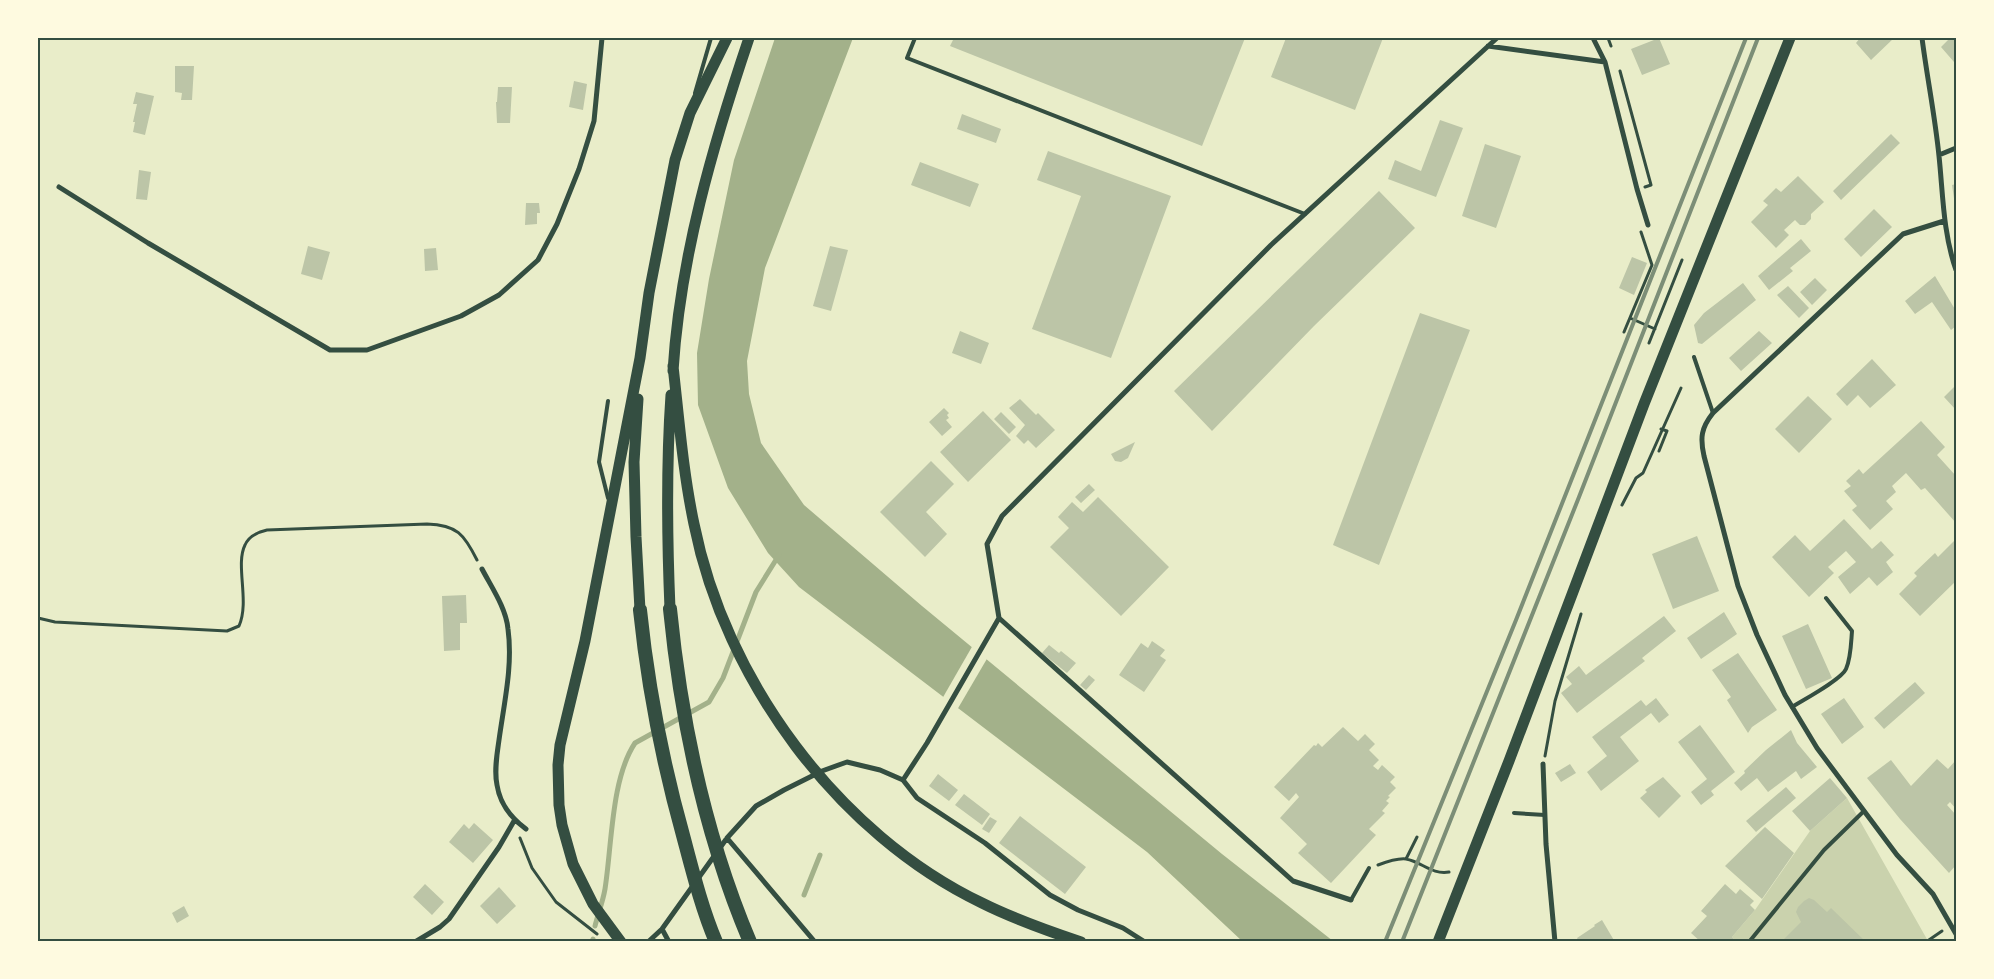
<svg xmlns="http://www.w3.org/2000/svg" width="1994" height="979" font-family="Arial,sans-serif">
<rect width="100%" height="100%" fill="#e9edc9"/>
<path fill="#cad2ad" d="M1847,798L1928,941L1734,942L1735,940L1732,937L1755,910L1810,831Z"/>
<path fill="#a3b18a" d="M775,38H853L765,268L747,361L749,394L761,443L804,505L922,606L1222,854L1333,941H1242L1147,852L799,587L768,553L728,488L698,405L697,353L709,279L734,160Z"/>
<path fill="#e9edc9" d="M973,645L988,657L957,710L942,699Z"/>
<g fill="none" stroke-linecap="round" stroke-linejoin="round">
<path stroke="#a3b18a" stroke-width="5" d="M804,895L820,855
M595,926C598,914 603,901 605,889C612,845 611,779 635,743L709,702L723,678L756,592L779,555
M592,942L593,939"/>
</g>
<path fill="#bcc5a7" d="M954,38H1245L1202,146L950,46Z
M1286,38H1383L1355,110L1271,77Z
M1659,38L1670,64L1642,75L1631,49Z
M1860,38H1894L1871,60L1856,43Z
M1950,38H1956V65H1954V62L1941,47Z
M175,66H194L192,100H181L182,93L175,92Z
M574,81L587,84L583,110L569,107Z
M498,87H512L510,123H497L496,102H497Z
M136,92L154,96L145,135L133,132L135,122H133L137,104H133Z
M962,114L1001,129L996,143L957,129Z
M1440,120L1463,128L1436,197L1388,179L1395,160L1421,171Z
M1891,134L1900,143L1841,200L1833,191Z
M1485,144L1521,156L1496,228L1462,216Z
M1048,151L1171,196L1111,358L1032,329L1081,196L1037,180Z
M920,162L979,184L970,207L911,185Z
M139,170L151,172L147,200L136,199Z
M1798,176L1824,202L1811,214V219L1805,225H1800L1795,220L1784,230L1789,235L1776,248L1751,222L1768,205L1763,201L1776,188L1781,192Z
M1956,184V205H1955L1952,185Z
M1379,191L1415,228L1314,326L1212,431L1174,391Z
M526,203H539L540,213H537V224L525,225Z
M1874,209L1892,227L1861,257L1844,239Z
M1801,239L1811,251L1790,268L1793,271L1769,290L1758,276Z
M308,246L330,252L322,280L301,274Z
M830,246L848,250L831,311L813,306Z
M436,248L438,270L425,271L424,249Z
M1632,257L1647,263L1634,295L1619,288Z
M1935,276L1956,311V326L1951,330L1932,302L1915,314L1905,301Z
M1815,278L1827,290L1812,305L1800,292Z
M1743,283L1756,300L1702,344L1698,343L1694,325L1704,313Z
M1788,286L1809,308L1799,318L1777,295Z
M1420,313L1470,330L1379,565L1333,545Z
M960,331L989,343L981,364L952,353Z
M1759,331L1772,343L1741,371L1729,358Z
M1872,359L1896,385L1870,408L1858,395L1847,406L1836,394Z
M1956,385V414L1954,411L1956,410L1944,397Z
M1808,396L1832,419L1799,453L1775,429Z
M1020,399L1036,415L1038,413L1055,430L1036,448L1028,440L1024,444L1016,436L1025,425L1009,408Z
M944,408L949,413L947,415L949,418L946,420L952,427L942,436L929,422Z
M983,411L1011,440L968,482L940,452Z
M1001,412L1016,427L1009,434L994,419Z
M1921,421L1945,447L1937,455L1956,476V523L1925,488L1921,490L1906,473L1892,486L1896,492L1886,501L1893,509L1870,530L1852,510L1857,506L1844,491L1851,486L1846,481L1859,469L1863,474Z
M1135,442L1128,458L1121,462L1115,461L1111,454Z
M931,461L954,484L926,512L947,534L925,557L880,512Z
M1089,484L1095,490L1081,503L1075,497Z
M1098,497L1169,567L1121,616L1050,547L1069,528L1058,517L1072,502L1083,512Z
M1844,519L1872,549L1881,541L1894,555L1886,562L1893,572L1877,586L1869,577L1850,594L1838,577L1856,562L1846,551L1828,567L1834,573L1809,597L1772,557L1795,535L1810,551Z
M1697,536L1719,591L1673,609L1652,554Z
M1956,539V581L1920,616L1899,594L1917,576L1914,573L1935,553L1938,557Z
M466,595L467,623H460V650L444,651L442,596Z
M1724,612L1737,634L1701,659L1687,638Z
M1664,616L1676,631L1642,658L1645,661L1577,713L1561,693L1572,684L1566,677L1579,666L1586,675Z
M1808,624L1832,678L1806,689L1782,636Z
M1152,641L1165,650L1160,656L1166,660L1144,692L1119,675L1141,643L1148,648Z
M1049,645L1059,653L1061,651L1076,663L1067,673L1042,653Z
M1738,653L1777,710L1752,727L1748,733L1727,700L1731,697L1712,670Z
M1089,675L1095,680L1086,690L1080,685Z
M1915,682L1925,693L1884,729L1874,718Z
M1656,698L1669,715L1659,723L1651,713L1620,737L1639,761L1601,791L1587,772L1607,756L1592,737L1641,700L1646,706Z
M1844,698L1864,727L1842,744L1821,714Z
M1700,725L1735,772L1711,791L1714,795L1701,805L1691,792L1707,779L1678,742Z
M1343,727L1358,741L1365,734L1375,744L1369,750L1379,760L1373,766L1378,770L1382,765L1395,777L1390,782L1396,788L1388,796L1390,797L1386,801L1389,803L1382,811L1385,813L1369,829L1376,835L1331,883L1298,853L1307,844L1280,818L1299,797L1296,793L1289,801L1274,787L1314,745L1316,746L1318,743L1322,747Z
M1791,730L1797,743L1817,767L1801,779L1796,771L1768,792L1757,778L1741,791L1734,783L1745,773L1744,771L1766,750Z
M1937,759L1948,769L1956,760V809L1950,802L1947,805L1956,815V865L1949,873L1900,819L1867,778L1891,760L1911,786Z
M1570,764L1576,773L1561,782L1555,773Z
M938,774L958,790L949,801L929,786Z
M1663,777L1681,796L1659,818L1640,798L1647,792L1645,790Z
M1830,778L1847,798L1810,831L1792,811Z
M1786,787L1796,798L1756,832L1746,821Z
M964,794L990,814L982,825L955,805Z
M1020,816L1086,867L1065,894L999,843Z
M990,817L997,821L989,833L982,829Z
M474,823L493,840L473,863L449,842L464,824L469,829Z
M1765,827L1794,853L1762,899L1725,866Z
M425,884L444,902L432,915L413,897Z
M1725,884L1736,894L1740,889L1754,901L1750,905L1755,910L1732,937L1735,940L1734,942H1701L1691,933L1707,916L1701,911Z
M499,887L516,906L497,924L480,906Z
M1809,898L1814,900L1827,912L1831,908L1866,942H1785L1783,940L1801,922L1796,912L1798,907L1804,901Z
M184,906L189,916L177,923L172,913Z
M1602,920L1615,942H1579L1577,938L1595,926L1594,925Z"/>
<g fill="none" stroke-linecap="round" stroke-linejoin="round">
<path stroke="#344e41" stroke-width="3" d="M1608,38L1611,46
M1620,71L1651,185L1645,187
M1630,318L1655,329
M1624,332L1652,265L1641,232
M1649,343L1682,260
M1659,451L1667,431L1661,429
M1622,505L1636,478L1643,473L1681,388
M38,618L55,622L227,631L239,626C250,601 235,565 245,545C249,536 258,532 267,530L427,524C457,525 464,534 477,560
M1545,756L1555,701L1581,614
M520,838L532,868L556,902L597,934
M1406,859L1417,837
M1378,865C1386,862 1397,858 1406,859C1422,862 1432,875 1449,872
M1926,942L1942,931"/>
<path stroke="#344e41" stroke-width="4" d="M915,38L907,58L1305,214
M695,93L711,38
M1694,357L1713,413
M608,401L599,462L608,498
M1792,707C1803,700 1841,680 1846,669C1851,658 1851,643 1852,631L1826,598
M1514,813L1545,815
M1351,900L1369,868
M1749,942L1824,850L1864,811"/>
<path stroke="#344e41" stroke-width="5" d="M1593,38L1605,62L1637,189L1648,225
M1922,38C1927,77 1935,116 1939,156C1943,194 1943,233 1956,270
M1488,46L1605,62
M1939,155L1956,148
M59,187L148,243L330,350H367L461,316L499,295L538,260L557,224L579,169L594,121L602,38
M1944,221L1903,234L1713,413C1701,428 1700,438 1704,456L1738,586L1757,635L1785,695L1817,748L1897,855L1933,894L1956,934
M482,569C492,588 506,608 508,629C513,666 504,703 499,740C497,754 494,771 497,785C500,805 511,818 526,829
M999,618L1293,881L1351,900
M1543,764L1546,844L1555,942
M903,780L927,743L999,618L987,544L1002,516L1271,245L1497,38
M727,838L815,942
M662,929L669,942
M415,942L440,927L449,919L499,847L514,821
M648,942L662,929L727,838L756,806L784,790L822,771L847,762L880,770L903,780L917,798L985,843L1050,895L1078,910L1123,928L1145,942"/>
<path stroke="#344e41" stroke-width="11" d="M673,366C679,419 683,472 694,524C725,680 838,834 982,903C1014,919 1048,931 1081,942
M673,371C680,257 713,145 749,38
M638,399L634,462L636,537L640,610
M670,609C667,537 666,467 671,395
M621,942L593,904L573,864L562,825L559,805L558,765L560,745L585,641L640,358L649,293L675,160L690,113L727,38
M1438,942L1509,761L1644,404L1790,38"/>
<path stroke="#344e41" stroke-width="14" d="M670,609C681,720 706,838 750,942
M640,610C648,688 663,764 684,839C693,873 702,909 716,942"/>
<path stroke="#7c8e77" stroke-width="4" d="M1385,942L1516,620L1746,38
M1402,942L1579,497L1758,38"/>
</g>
<rect width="1994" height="979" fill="none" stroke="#fefae0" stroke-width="78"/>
<rect x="39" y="39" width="1916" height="901" fill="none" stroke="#344e41" stroke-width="2"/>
</svg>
